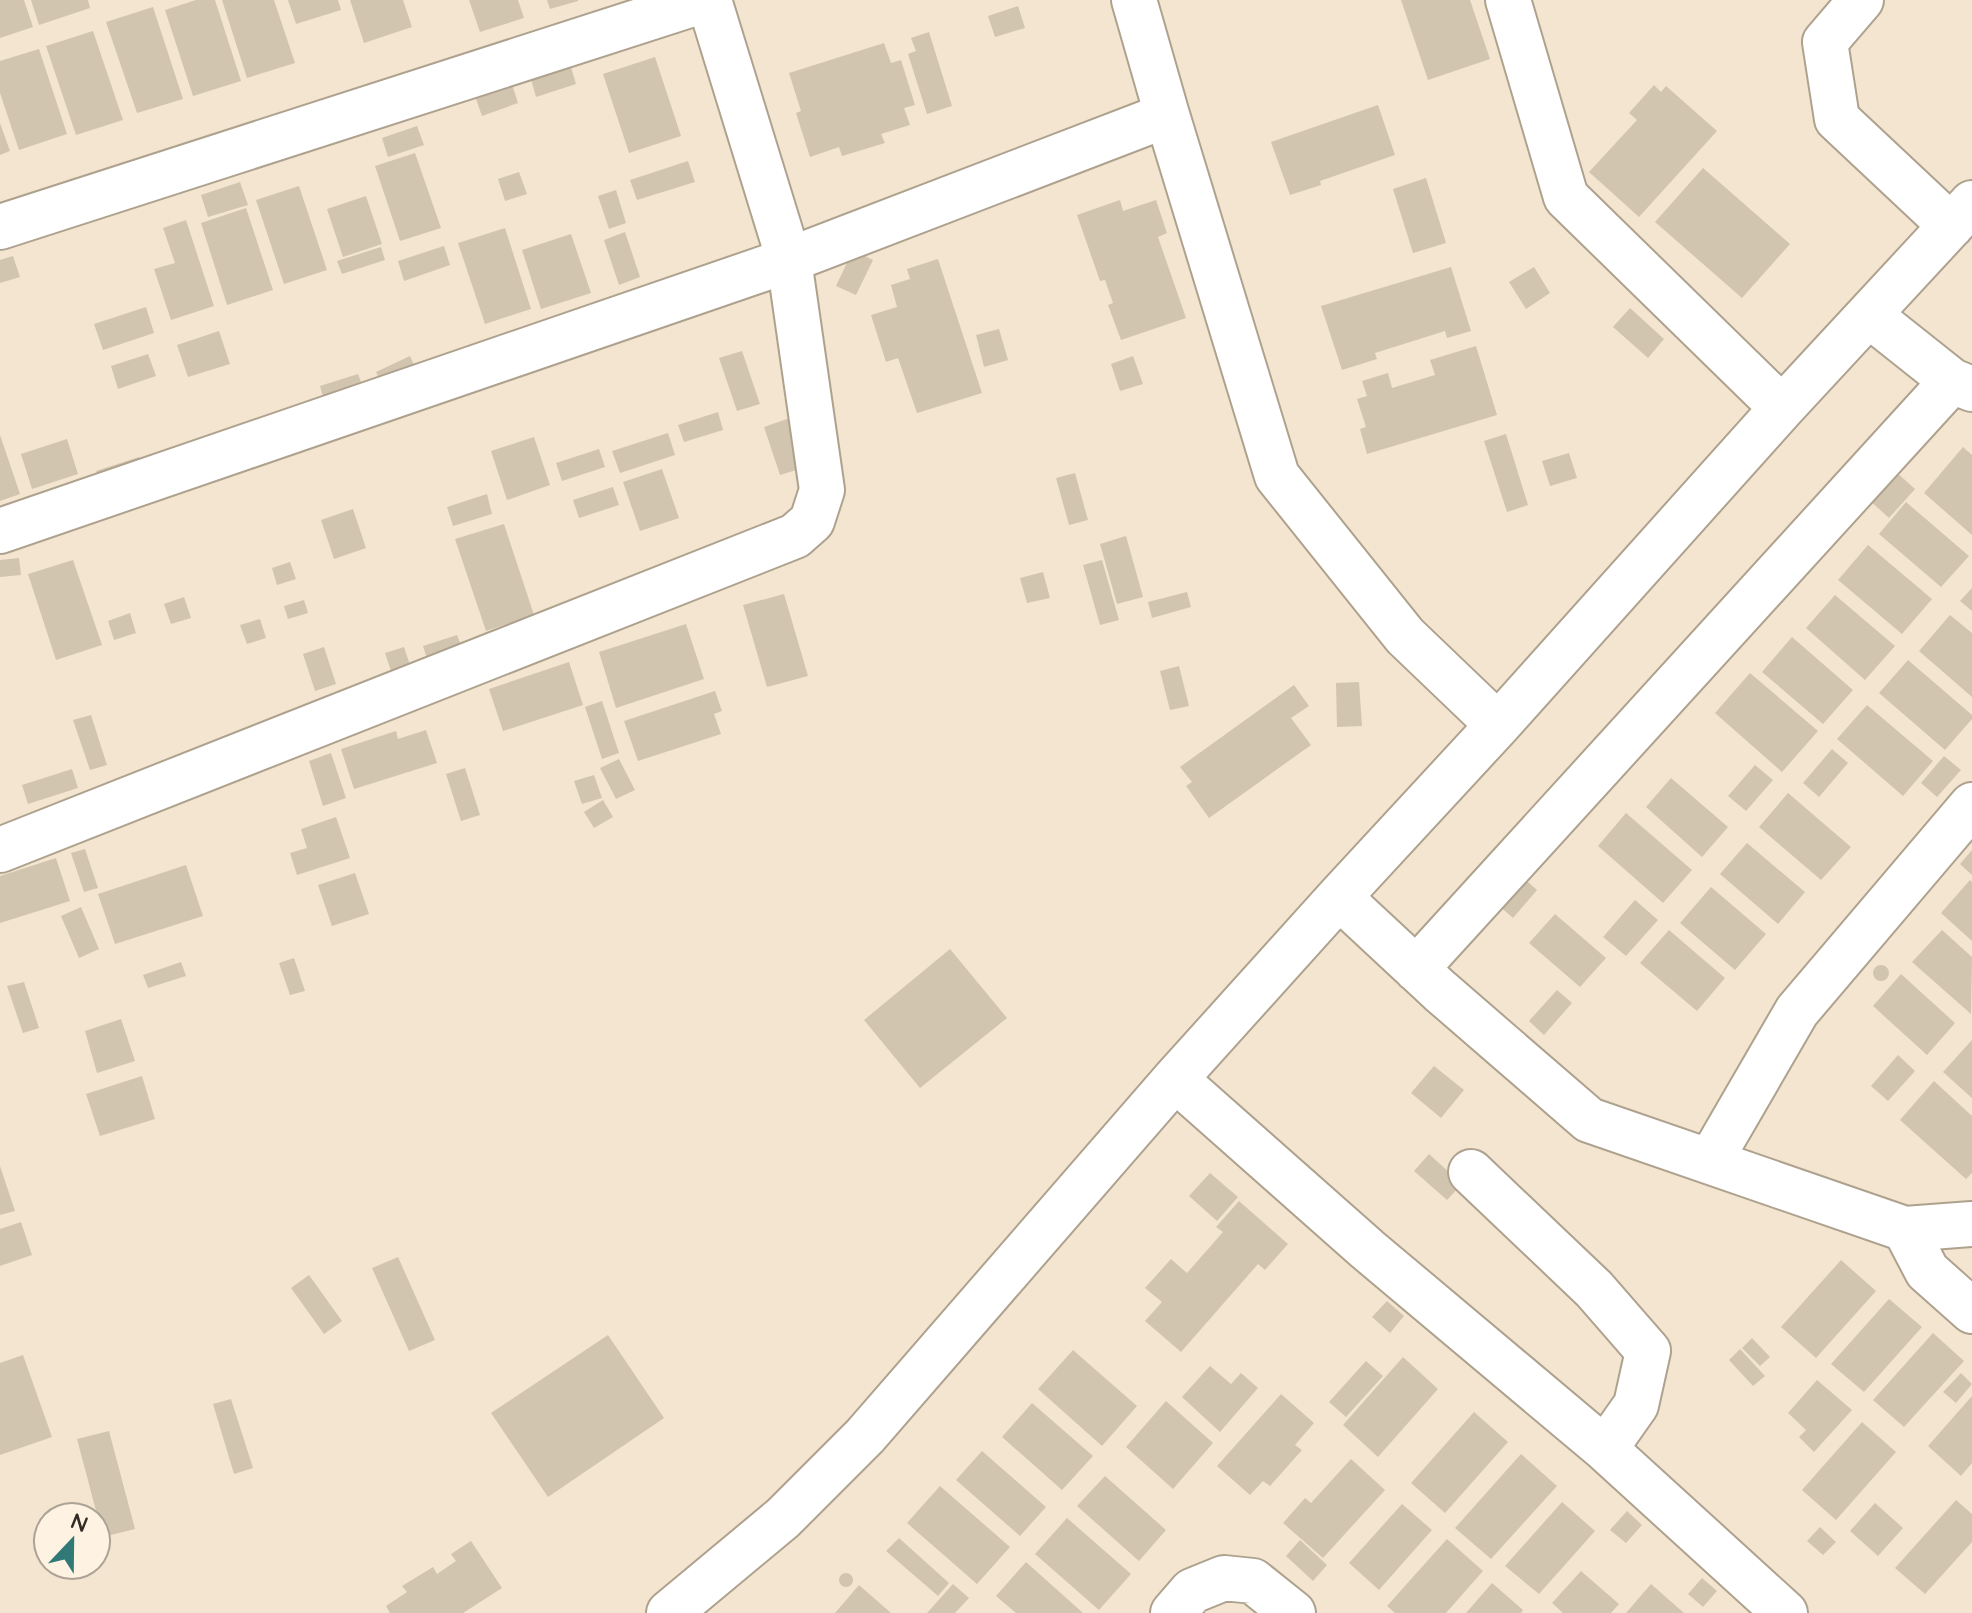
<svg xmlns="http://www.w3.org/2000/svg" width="1972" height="1613" font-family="Quicksand,sans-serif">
<rect width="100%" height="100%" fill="#f3e5d0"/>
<path fill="#d2c5b0" d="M0,0H24L33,27L0,38Z
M31,0H88L90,8L39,25Z
M196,0H215L241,81L193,96L165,10Z
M222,0H274L295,63L247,78Z
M288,0H338L341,10L296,24Z
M350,0H403L412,27L364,43Z
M469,0H518L524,18L480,32Z
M547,0H578V1L550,9Z
M1401,0H1470L1490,59L1428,80Z
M1018,6L1025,28L995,37L988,16Z
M153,7L183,99L137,113L106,22Z
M93,31L123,120L76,135L46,46Z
M929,32L952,106L927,114L908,54L916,51L911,38Z
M884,43L891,63L901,60L915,105L904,108L910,125L881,134L885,143L842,156L839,147L810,157L796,113L801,111L789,73Z
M39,49L67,134L19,150L0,93V61Z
M655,57L681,136L629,153L603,74Z
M570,64L576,84L536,97L530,76Z
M512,84L518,103L482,116L475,96Z
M1654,85L1661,92L1666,86L1717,131L1639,217L1589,172L1637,120L1629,113Z
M1378,105L1395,155L1320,181L1321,185L1290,195L1271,142Z
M0,123L10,151L0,155Z
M417,126L424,145L388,157L382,138Z
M415,153L441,228L400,241L375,166Z
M688,161L695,182L637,200L630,180Z
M1703,168L1790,244L1742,298L1655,222Z
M519,172L527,194L505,201L498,179Z
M1426,178L1446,243L1413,253L1393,189Z
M240,182L248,205L208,217L201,195Z
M299,186L327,270L284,284L256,200Z
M616,190L626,223L609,229L598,196Z
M366,196L382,244L343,257L327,209Z
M1120,200L1123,211L1156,200L1167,233L1158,237L1186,318L1121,340L1108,305L1113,303L1105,280L1100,281L1077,215Z
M246,208L273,290L227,305L201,223Z
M186,220L214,306L171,320L154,269L175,263L163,228Z
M505,228L531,309L485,324L458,243Z
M625,232L640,277L619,285L604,240Z
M571,234L591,293L541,309L522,250Z
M444,246L450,265L404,281L398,261Z
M381,247L385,260L342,274L337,261Z
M853,250L873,260L856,295L836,286Z
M13,256L20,277L0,283V260Z
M938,259L982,393L917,413L898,358L886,362L871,315L897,307L891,285L910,279L907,269Z
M1451,267L1471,331L1447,338L1445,331L1375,353L1377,359L1342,370L1321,306Z
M1534,267L1550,293L1526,309L1509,282Z
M146,307L154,333L103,350L94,324Z
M1630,308L1664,339L1648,358L1613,327Z
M999,329L1008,360L984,367L976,335Z
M219,331L230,364L188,377L177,345Z
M1476,346L1497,415L1367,454L1360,429L1366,427L1357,399L1367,396L1362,381L1388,373L1392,388L1435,375L1430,360Z
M742,351L760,404L737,411L719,358Z
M148,354L156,376L118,389L111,366Z
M410,356L417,372L383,387L376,372Z
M1133,356L1143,384L1120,391L1111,364Z
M358,374L363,387L324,400L320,386Z
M718,412L723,430L684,442L678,425Z
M790,418L806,467L780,475L764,427Z
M668,433L675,455L620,473L612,451Z
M1506,434L1528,505L1507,512L1484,441Z
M0,435L20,494L0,501Z
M534,437L550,485L507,500L491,451Z
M67,439L78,474L32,489L21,454Z
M1963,447L1972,455V535L1924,493Z
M599,449L605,467L562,481L556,463Z
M1569,453L1577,478L1550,486L1542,461Z
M139,457L144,473L102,486L96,471Z
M662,469L679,518L640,531L623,482Z
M1894,470L1915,489L1889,518L1868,499Z
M1075,473L1088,520L1069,525L1056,478Z
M613,487L619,505L579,518L573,500Z
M487,494L492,514L453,526L447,507Z
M1906,502L1969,556L1941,587L1879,534Z
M353,509L366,548L334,559L321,520Z
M504,524L534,615L486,631L455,539Z
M1126,536L1143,597L1117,604L1100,544Z
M1868,545L1932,599L1902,634L1838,580Z
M19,558L21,575L0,577V560Z
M73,560L102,645L56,660L28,574Z
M1102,560L1119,620L1100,625L1083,565Z
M290,562L296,579L277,585L272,568Z
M1043,572L1050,598L1027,603L1020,578Z
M1972,588V611L1960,601Z
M1187,592L1191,607L1152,618L1148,602Z
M784,594L808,676L767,687L743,605Z
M1835,595L1895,646L1865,680L1806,628Z
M184,597L191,618L171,624L164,604Z
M304,600L308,613L288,619L284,606Z
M130,613L136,633L114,640L108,621Z
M1950,615L1972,633V697L1919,651Z
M260,619L266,638L247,644L240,625Z
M686,624L704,679L616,708L599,652Z
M457,635L464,653L429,665L423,646Z
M1792,637L1853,690L1823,724L1762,672Z
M324,647L336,684L315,691L303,654Z
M404,647L410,665L391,671L385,653Z
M1908,660L1972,715V719L1945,750L1879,693Z
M569,662L583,705L503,731L489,689Z
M1179,666L1189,706L1170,710L1160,671Z
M1750,673L1818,731L1782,772L1715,713Z
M1359,682L1362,726L1337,727L1336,683Z
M1294,685L1309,706L1291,718L1311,745L1209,818L1186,786L1192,782L1180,767Z
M715,691L722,711L714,714L721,734L638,761L624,721Z
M602,701L619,753L602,759L585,707Z
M1867,705L1933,761L1903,796L1837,739Z
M91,715L107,765L90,770L73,720Z
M426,730L437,763L354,789L341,749L396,731L398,739Z
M1832,749L1848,763L1819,797L1803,783Z
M331,753L346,798L323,806L309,761Z
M1944,756L1961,770L1937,797L1921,783Z
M619,759L635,790L616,799L600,768Z
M1755,765L1773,780L1746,811L1728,796Z
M465,768L480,815L461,821L446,774Z
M72,769L78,788L28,804L22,785Z
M594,775L602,798L582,804L574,781Z
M1671,778L1728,827L1702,857L1646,807Z
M1788,793L1851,847L1821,880L1759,827Z
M603,800L613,817L594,828L584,812Z
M1626,813L1692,870L1663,903L1598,846Z
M336,817L350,858L297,875L290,853L307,848L301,829Z
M1747,843L1805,892L1778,924L1720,874Z
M85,849L98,888L84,892L71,853Z
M1972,850V875L1960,864Z
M56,858L70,901L0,923V876Z
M186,865L203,916L115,944L98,894Z
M355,873L369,914L332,926L318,885Z
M1520,875L1537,890L1513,918L1496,903Z
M1970,880L1972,882V941L1941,913Z
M1711,887L1766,934L1735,970L1680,923Z
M1635,900L1658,920L1626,956L1603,937Z
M81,907L99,949L79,958L61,916Z
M1555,914L1606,958L1580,987L1529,943Z
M1669,930L1725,978L1697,1011L1640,963Z
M1942,930L1972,957L1971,1014L1912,962Z
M950,949L1007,1018L920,1088L864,1020Z
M294,958L305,991L290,995L279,963Z
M181,962L186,976L148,988L143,975Z
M1873 973a8 8 0 1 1 16 0a8 8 0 1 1-16 0Z
M1901,974L1955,1023L1927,1055L1873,1006Z
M24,982L39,1028L23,1033L7,986Z
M1557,990L1572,1003L1544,1035L1529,1021Z
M121,1019L135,1061L97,1073L85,1031Z
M1972,1040V1098L1943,1072Z
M1898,1055L1915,1071L1888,1101L1871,1086Z
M1434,1066L1464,1090L1441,1118L1411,1093Z
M142,1076L155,1119L100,1136L86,1094Z
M1934,1081L1972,1116V1173L1966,1179L1900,1120Z
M1429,1154L1462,1184L1447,1200L1414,1171Z
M0,1166L15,1211L0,1215Z
M1210,1173L1238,1197L1217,1221L1189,1196Z
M1239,1201L1288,1244L1265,1270L1258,1264L1181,1352L1145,1321L1162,1302L1145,1288L1171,1259L1187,1273L1223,1232L1216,1227Z
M21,1222L32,1255L0,1266V1229Z
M398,1257L435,1340L409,1351L372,1268Z
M1841,1260L1876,1291L1816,1358L1781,1327Z
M309,1275L342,1321L324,1334L291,1288Z
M1889,1299L1922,1327L1864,1392L1831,1364Z
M1387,1301L1404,1316L1390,1333L1372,1317Z
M1933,1333L1964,1361L1904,1427L1873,1400Z
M608,1335L664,1418L548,1497L491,1413Z
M1752,1338L1770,1357L1760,1366L1742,1348Z
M1740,1349L1765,1376L1753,1386L1729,1360Z
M1073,1350L1137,1406L1102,1446L1038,1389Z
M23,1355L52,1437L0,1455V1363Z
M1403,1357L1438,1389L1378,1457L1343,1425Z
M1366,1361L1383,1376L1346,1417L1329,1402Z
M1210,1366L1231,1384L1241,1373L1258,1388L1220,1432L1182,1397Z
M1961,1373L1972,1384L1956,1403L1943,1392Z
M1817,1380L1852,1410L1814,1452L1799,1437L1806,1430L1788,1413Z
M1281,1394L1314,1423L1295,1445L1302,1450L1270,1486L1263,1481L1250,1495L1217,1466Z
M1972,1396V1463L1961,1476L1928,1446Z
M231,1399L253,1468L234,1474L213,1404Z
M1166,1401L1213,1443L1173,1489L1126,1447Z
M1032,1403L1093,1456L1062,1490L1002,1437Z
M1474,1412L1508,1442L1445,1513L1411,1483Z
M1862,1422L1896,1452L1836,1520L1802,1490Z
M109,1431L135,1529L103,1537L77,1439Z
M982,1451L1046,1507L1020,1536L956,1480Z
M1521,1454L1557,1486L1491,1559L1455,1528Z
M1351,1459L1385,1490L1323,1558L1283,1523L1305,1498L1311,1503Z
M1105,1476L1166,1530L1139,1561L1077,1506Z
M940,1486L1010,1547L977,1584L907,1523Z
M1956,1500L1972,1514V1542L1925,1594L1895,1568Z
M1562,1502L1595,1531L1539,1594L1505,1566Z
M1875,1503L1903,1528L1878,1556L1850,1531Z
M1402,1504L1432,1530L1379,1590L1349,1563Z
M1627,1511L1642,1525L1626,1543L1610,1530Z
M1067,1518L1131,1574L1099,1610L1035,1554Z
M1820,1527L1836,1542L1823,1555L1807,1541Z
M899,1538L949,1583L938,1596L886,1551Z
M1447,1539L1483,1571L1446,1613H1395L1387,1606Z
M1300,1540L1327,1565L1313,1581L1286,1556Z
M471,1541L502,1588L463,1613H390L386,1606L407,1592L402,1586L433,1567L437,1574L456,1561L451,1554Z
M1026,1562L1083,1613H1016L996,1596Z
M1581,1571L1619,1604L1611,1613H1563L1552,1603Z
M839 1580a7 7 0 1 1 14 0a7 7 0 1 1-14 0Z
M1702,1578L1717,1591L1703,1607L1688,1594Z
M1492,1583L1523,1610L1521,1613H1466Z
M953,1584L969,1598L955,1613H927Z
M1651,1584L1684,1613H1626Z
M859,1585L891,1613H835Z"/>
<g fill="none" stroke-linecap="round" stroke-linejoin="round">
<defs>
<path id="minor" d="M1134,0L1167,115
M1508,0L1566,197L1782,408
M1861,0L1825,42L1837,119L1951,226
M0,227L705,0
M1869,315L1952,381L1972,389
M0,531L789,260L1167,115L1277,476L1405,636L1498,725
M0,850L795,536L812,521L822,490L789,260L709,0
M1339,897L1440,991L1589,1120L1905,1229L1972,1224
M1416,969L1952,381
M1175,1079L1367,1249L1605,1449L1785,1613
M1710,1161L1797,1011L1972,805
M1471,1172L1594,1289L1648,1351L1636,1405L1605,1449
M1905,1229L1927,1271L1972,1311
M669,1613L783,1518L865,1436L1175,1079L1339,897L1498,725L1782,408L1972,203
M1173,1613L1192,1591L1224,1578L1253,1581L1293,1613"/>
</defs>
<use href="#minor" stroke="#aea28e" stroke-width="48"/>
<use href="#minor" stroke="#fff" stroke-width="44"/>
</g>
<g transform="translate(72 1541) rotate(22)"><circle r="38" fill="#fef3e2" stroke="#aca396" stroke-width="2"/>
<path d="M0-6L14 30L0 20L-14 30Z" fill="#307976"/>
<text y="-12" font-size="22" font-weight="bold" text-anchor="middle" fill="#312b23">N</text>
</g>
</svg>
